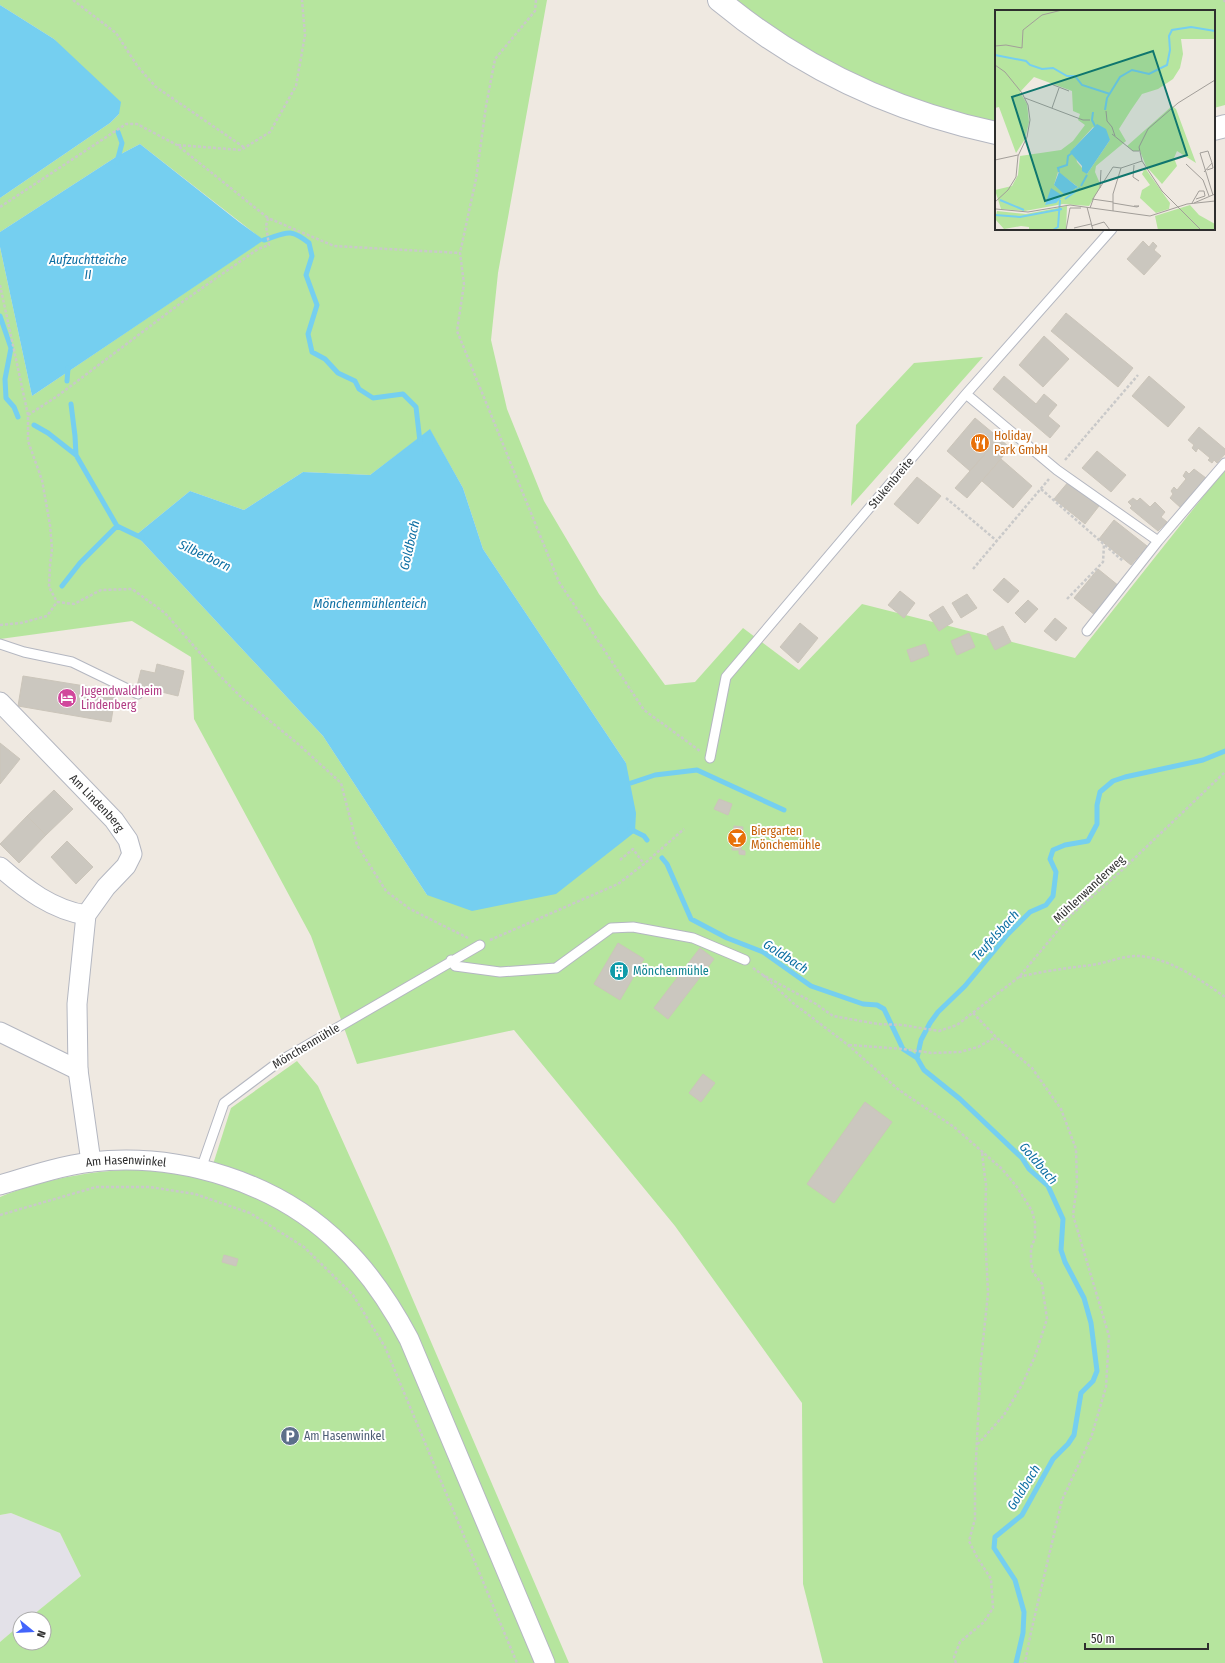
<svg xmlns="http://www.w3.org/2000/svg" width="1225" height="1663" font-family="'Fira Sans Condensed',sans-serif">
<rect width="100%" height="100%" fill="#efe9e1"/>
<path fill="#e3e1e8" d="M11,1513L60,1533L81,1576L28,1619H20V1625L0,1642V1515Z"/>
<path fill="#b6e59e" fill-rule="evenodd" d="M0,0H547L498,273L491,340L507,409L544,501L599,594L665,685L695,682L743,628L799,670L862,604L1075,658L1225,469V1663H823L803,1584L802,1403L675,1226L514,1030L357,1064L311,936L194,719L191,657L132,621L0,639V247L32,396L263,240L140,144L119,155L0,232V198L110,123L119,114L54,39L0,5ZM430,430L463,488L483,549L626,763L427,895L323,736L136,535L190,491L244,510L303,472L370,475Z
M733,0H1225V105L1214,108V11H996V124L898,97L811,55Z
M983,357L851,506L856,425L914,363Z
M297,1061L318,1086L389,1244L569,1663H0V1642L20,1625V1643H44V1619H28L81,1576L60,1533L11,1513L0,1515V1197C46,1177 119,1165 169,1171C182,1173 195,1177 208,1180L231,1108Z"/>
<path fill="#75cff0" d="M0,5L54,39L121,102L119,114L110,123L0,198Z
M140,144L239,222L264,240L32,396L0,247V232L119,155Z
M430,429L463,488L483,549L626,763L636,813L635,832L556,894L472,911L427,895L323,736L136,535L190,491L244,510L303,472L370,475Z"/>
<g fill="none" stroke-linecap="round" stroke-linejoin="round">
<path stroke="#75cff0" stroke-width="5" d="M117,162L122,143L118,132
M264,240C286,233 289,227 309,243L312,256L306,275L317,305L308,334L312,352L325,359L338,373L355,381L359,389L373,398L403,394L416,407L420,442
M0,316L11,348L5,379L6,398L14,407L18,417
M67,381L68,368
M71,404L75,436L76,455
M34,425L48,433L76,455L117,526L142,538
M62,586L80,563L117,526
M631,783L655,775L697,770L784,810
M630,829L644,836L647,840
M662,858L667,864L691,919L727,938L763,952L811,986L863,1004L877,1005L884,1009L903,1049L917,1058L924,1070L960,1099L1022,1158L1029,1169L1048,1186L1063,1219L1061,1250L1065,1262L1084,1298L1091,1323L1097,1371L1093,1381L1081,1393L1074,1435L1068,1444L1053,1459L1022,1515L995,1537L994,1548L1015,1580L1024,1612L1023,1633L1016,1663
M917,1058L921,1040L930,1023L938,1012L965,986L1008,934L1030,912L1046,905L1053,896L1056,872L1050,859L1053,850L1065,845L1088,841L1097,824V805L1100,792L1113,781L1125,777L1203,760L1225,751"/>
</g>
<path fill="#cbc7bf" stroke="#cbc5ba" d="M1143,241L1149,247L1153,242L1157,246L1154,250L1161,256L1144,275L1127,259Z
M1066,313L1133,368L1118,387L1051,331Z
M1044,336L1069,359L1043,387L1019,365Z
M1004,376L1036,404L1044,394L1057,405L1048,416L1060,426L1050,438L993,389Z
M1149,376L1185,407L1168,427L1132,396Z
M975,418L999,438L970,471L947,451Z
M1199,427L1225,449V454L1217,463L1214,460L1212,463L1208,460L1210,458L1198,448L1196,452L1192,448L1194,445L1188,440Z
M999,438L1010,448L967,498L955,488Z
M1097,451L1126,475L1111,492L1082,468Z
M1001,459L1032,486L1013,508L982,481Z
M1194,469L1206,478L1181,508L1170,498L1173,494L1171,491L1174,487L1177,490L1186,479L1183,476L1186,471L1189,474Z
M917,477L941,496L918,524L894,504Z
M1069,481L1099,506L1085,524L1054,499Z
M1133,498L1137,501L1140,498L1150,507L1155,502L1165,512L1161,517L1167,522L1158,531L1130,508L1132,506L1128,502Z
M1114,520L1147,546L1131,565L1099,539Z
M1098,569L1119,586L1096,616L1074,598Z
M1004,578L1019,591L1008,603L993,590Z
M900,591L915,603L904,618L888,605Z
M967,594L977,608L961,618L952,603Z
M1028,600L1038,609L1025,623L1015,613Z
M943,606L953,622L939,631L929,615Z
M1055,618L1067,628L1056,641L1044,631Z
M800,623L818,638L798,663L780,647Z
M1003,626L1011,642L995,650L987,634Z
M969,633L975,647L957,655L951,641Z
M925,644L929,655L911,662L907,650Z
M157,664L184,671L178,696L137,686L141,670L155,673Z
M23,676L116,691L111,722L18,706Z
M0,743L20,759L0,784Z
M54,790L73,809L46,835L27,816Z
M719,799L732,804L728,815L714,809Z
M27,816L46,835L19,863L0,844Z
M734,826L743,827L741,850L745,851V855L739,854V850H732Z
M67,841L93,867L76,884L51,857Z
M618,943L644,959L620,1000L594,984Z
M700,948L714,959L668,1019L654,1008Z
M703,1074L715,1083L701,1102L689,1093Z
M865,1102L892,1122L834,1203L807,1184Z
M224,1255L238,1259L236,1266L222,1262Z"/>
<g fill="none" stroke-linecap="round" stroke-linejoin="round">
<defs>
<path id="service" d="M966,394L1057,470L1158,541
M1087,631L1158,541L1225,463
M0,644L24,652L72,662L138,694
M710,758L726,677L966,394L1112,229
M451,960L455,966L500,972L556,968L611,928L633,927L693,938L745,960
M201,1169L224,1103L280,1061L480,945"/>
<g id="minor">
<path id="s1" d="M0,702L114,820L128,840L132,854L126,866L106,887L86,915L77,1004L78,1070L91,1162"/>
<path d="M0,867C25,889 53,910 86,915"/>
<path d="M0,1032L78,1070"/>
<path id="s2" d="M0,1185C30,1176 60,1166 91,1162C180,1152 278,1182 342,1246C370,1273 391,1305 409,1339L545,1663"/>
</g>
<path id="tertiary" d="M719,0C801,68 892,111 996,133
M1214,129L1225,126"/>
</defs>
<use href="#service" stroke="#b4b7c1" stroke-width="11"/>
<use href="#minor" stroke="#b4b7c1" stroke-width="21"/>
<use href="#tertiary" stroke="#b4b7c1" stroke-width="24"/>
<path stroke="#c9c9c9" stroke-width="2.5" stroke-dasharray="3 2" stroke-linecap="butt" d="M73,0L116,33L138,67L156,87L245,148
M536,0L535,11L495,59L486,106L476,179L460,253L464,284L457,331L559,582L644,710L700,751
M1224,0L1225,2
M178,145L241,150L270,132L296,86L305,35L302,0
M0,207L126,124H137L177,145L268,218
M0,285L28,415V441L42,480L50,525L52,549L50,565L49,587L57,602
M28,415L56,397L185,300L258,249L269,245L266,226L268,218L334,246L460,253
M1065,460L1138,375
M1041,489L1123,561
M946,498L997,541
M973,569L1049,479
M1067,599L1103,562L1104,545
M57,602L74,604L101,590L132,589L165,613L220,676L244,700L297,743L341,783L357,845L386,891L410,909L468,938
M0,625L21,623L47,616L57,602
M620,860L633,849L644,864
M490,940L618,884L644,864L684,829
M753,968L763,975L816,1004L833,1016L878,1024L902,1025L939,1031L957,1025L1019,977L1070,916L1119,873L1225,772
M763,975L793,1003L848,1045L899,1090L954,1127L1002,1169L1017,1187L1032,1211L1035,1222V1238L1031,1248V1262L1033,1272L1042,1284L1047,1319L1035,1356L1022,1385L1004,1415L978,1444
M1019,977C1043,971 1067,968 1092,965C1106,963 1120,957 1134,956C1165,955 1201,980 1225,997
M973,1013L996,1037L1032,1068L1061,1109L1076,1149L1077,1184L1073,1215L1109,1336L1106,1387L1091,1438L1062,1500L1031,1632L1025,1663
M849,1045L903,1049L932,1053L960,1052L978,1047L996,1037
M0,1215L96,1187H150L195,1194L250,1213L304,1247L353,1295L385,1347L517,1663
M956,1663L954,1657L960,1642L984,1622L993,1608L991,1579L977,1557L969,1541L975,1519V1479L981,1361L988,1293L985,1233L986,1185L982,1153"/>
<use href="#service" stroke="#fff" stroke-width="9"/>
<use href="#minor" stroke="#fff" stroke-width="19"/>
<use href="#tertiary" stroke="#fff" stroke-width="22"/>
</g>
<defs>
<symbol id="restaurant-disc" viewBox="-11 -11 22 22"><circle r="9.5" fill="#e8710a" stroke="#fff"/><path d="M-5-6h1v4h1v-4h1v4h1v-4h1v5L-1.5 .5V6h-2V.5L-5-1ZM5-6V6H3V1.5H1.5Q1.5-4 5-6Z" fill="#fff"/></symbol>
<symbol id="hotel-disc" viewBox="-11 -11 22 22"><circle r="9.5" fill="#d1479c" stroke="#fff"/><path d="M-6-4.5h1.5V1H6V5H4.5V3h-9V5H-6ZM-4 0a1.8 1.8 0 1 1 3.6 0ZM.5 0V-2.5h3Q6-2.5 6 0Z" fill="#fff"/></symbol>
<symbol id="bar-disc" viewBox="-11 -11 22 22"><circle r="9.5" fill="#e8710a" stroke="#fff"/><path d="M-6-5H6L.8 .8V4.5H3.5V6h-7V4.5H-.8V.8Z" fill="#fff"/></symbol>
<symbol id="building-disc" viewBox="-11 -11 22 22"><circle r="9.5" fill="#0f9aa8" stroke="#fff"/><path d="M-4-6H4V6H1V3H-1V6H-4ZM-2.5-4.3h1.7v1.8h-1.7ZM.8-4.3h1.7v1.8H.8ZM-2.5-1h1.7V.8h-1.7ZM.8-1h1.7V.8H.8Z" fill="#fff"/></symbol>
<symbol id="parking-disc" viewBox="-11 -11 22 22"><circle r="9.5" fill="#5c6f8a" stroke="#fff"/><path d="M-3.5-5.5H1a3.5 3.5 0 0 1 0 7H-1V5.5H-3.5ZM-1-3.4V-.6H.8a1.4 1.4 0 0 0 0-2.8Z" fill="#fff"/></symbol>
</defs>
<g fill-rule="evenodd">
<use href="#restaurant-disc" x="969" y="432" width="22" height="22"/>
<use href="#hotel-disc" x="56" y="687" width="22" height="22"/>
<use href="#bar-disc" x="726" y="827" width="22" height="22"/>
<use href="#building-disc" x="608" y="960" width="22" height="22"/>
<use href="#parking-disc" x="279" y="1425" width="22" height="22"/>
</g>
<g text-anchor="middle" stroke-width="4" stroke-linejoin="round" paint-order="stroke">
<g font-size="12" fill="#c56008" stroke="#fff" text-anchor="start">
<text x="994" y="440">Holiday<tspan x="994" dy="14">Park GmbH</tspan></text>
<text x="751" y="835">Biergarten<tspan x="751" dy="14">Mönchemühle</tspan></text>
</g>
<g font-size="12" fill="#2e2e2e" stroke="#fff">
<text transform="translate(891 483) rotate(-50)" y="4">Stukenbreite</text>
<text dy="4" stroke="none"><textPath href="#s1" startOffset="140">Am Lindenberg</textPath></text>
<text transform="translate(1089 889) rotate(-43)" y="4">Mühlenwanderweg</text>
<text transform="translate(306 1046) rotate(-31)" y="4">Mönchenmühle</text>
<text dy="4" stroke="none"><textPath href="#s2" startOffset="129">Am Hasenwinkel</textPath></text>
</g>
<g font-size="12" fill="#b23c85" stroke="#fff" text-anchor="start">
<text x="81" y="695">Jugendwaldheim<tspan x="81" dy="14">Lindenberg</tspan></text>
</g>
<g font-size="12" fill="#0d838f" stroke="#fff" text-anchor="start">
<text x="633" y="975">Mönchenmühle</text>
</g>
<g font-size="12" fill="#4e5e75" stroke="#fff" text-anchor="start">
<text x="304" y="1440">Am Hasenwinkel</text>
</g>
<g font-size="13" font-style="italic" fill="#0d6fa3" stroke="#fff">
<text x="88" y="264">Aufzuchtteiche<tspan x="88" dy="15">II</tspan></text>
<text transform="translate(409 545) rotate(-77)" y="5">Goldbach</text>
<text transform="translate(205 555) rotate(25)" y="5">Silberborn</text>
<text x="370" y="608">Mönchenmühlenteich</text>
<text transform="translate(995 935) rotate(-48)" y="5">Teufelsbach</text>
<text transform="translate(786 956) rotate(33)" y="5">Goldbach</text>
<text transform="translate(1039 1163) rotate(49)" y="5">Goldbach</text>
<text transform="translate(1023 1487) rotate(-58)" y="5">Goldbach</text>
</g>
</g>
<g transform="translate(995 10)">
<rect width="220" height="220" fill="#efe9e1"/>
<path d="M0,0H220V29H186L188,44L185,58L178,69L163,79L147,84L136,100L124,119L131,131L101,156L100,162L106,176L94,196L68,194L30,201L6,199L0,180L17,176L23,165L25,146L66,140L78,131L90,115L83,110L85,104L78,101L77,81L39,67L25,82L32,94L34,112L30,129L21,143L4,97L0,98ZM98,117L115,130L92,164L82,152L79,138ZM63,162L83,177L70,184L59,175ZM177,96L181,99L201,153L182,141L179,148L182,156L167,174L151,156L145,141H138L132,136ZM150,158L175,193L174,199L161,203L145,188L147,180L155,175L147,164ZM195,195L204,205L220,214V220H163L160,206ZM72,196L71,220H34V217L26,216L9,219L0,209L2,201L31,204Z" fill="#b6e59e" fill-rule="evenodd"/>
<path d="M102,114L111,119L115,130L92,164L87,161V156L75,142ZM64,162L80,175L83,177L70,185L59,175ZM56,178L68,186L61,193L50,195Z" fill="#75cff0"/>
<path fill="none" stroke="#75cff0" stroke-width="2" d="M0,45L31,51L35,55L47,59L58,58L72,66H80L87,75L115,84M110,100L112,88L125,67L137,60L154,64L172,55L175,40L174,26L177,20L196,17L220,21M98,102L97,110L100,116M64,162L63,158L72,155L73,146L77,143M86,176L92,165M70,189L85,178M5,190L29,200M0,205L25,207L67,199M58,220L63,217L65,190"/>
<path fill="none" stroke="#a29e99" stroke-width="1" d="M0,36L11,35L27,38L28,20L47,5L67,0M0,55L10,62L27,83L33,95L35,110L32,127L23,146L21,167L13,180L0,192M56,74L74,81M30,88L88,110H95M57,98L64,78M111,101L112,111L117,117L120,126M117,124L138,141H144M0,150L23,145M217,153L213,141L205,143L218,185M191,154L208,170L214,186M139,155L138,167L144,171M209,162L217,153L218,158L212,160M105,178L106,160M97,189L118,192M118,193L142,197L144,196H139M197,193L204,181H209L210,186L201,189M199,193L220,184M92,197L98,220M95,198L99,187L118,157L126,158L147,151M1,199L33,202L75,195L155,206L192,194L220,191M118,201V184L126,158M96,216L109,212L115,220M79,218L96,214M71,220L75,198H86M206,220L167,181L147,151L144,137L153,119L183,93L220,70"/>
<path fill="#0f766e" fill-opacity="0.15" stroke="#0f766e" stroke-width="2" d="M158,41L192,145L50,191L17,87Z"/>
<rect width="220" height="220" fill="none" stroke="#2e2e2e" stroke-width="2"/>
</g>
<g transform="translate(32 1631) rotate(108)"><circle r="19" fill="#ffffff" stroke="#ababab"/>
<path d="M0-3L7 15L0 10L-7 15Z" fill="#4264fb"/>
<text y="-6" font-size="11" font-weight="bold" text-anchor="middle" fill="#2e2e2e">N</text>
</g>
<path d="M1085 1643v6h123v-6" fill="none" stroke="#2e2e2e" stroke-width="2"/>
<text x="1091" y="1643" font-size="12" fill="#2e2e2e" stroke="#ffffff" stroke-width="3" paint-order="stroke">50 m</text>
</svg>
